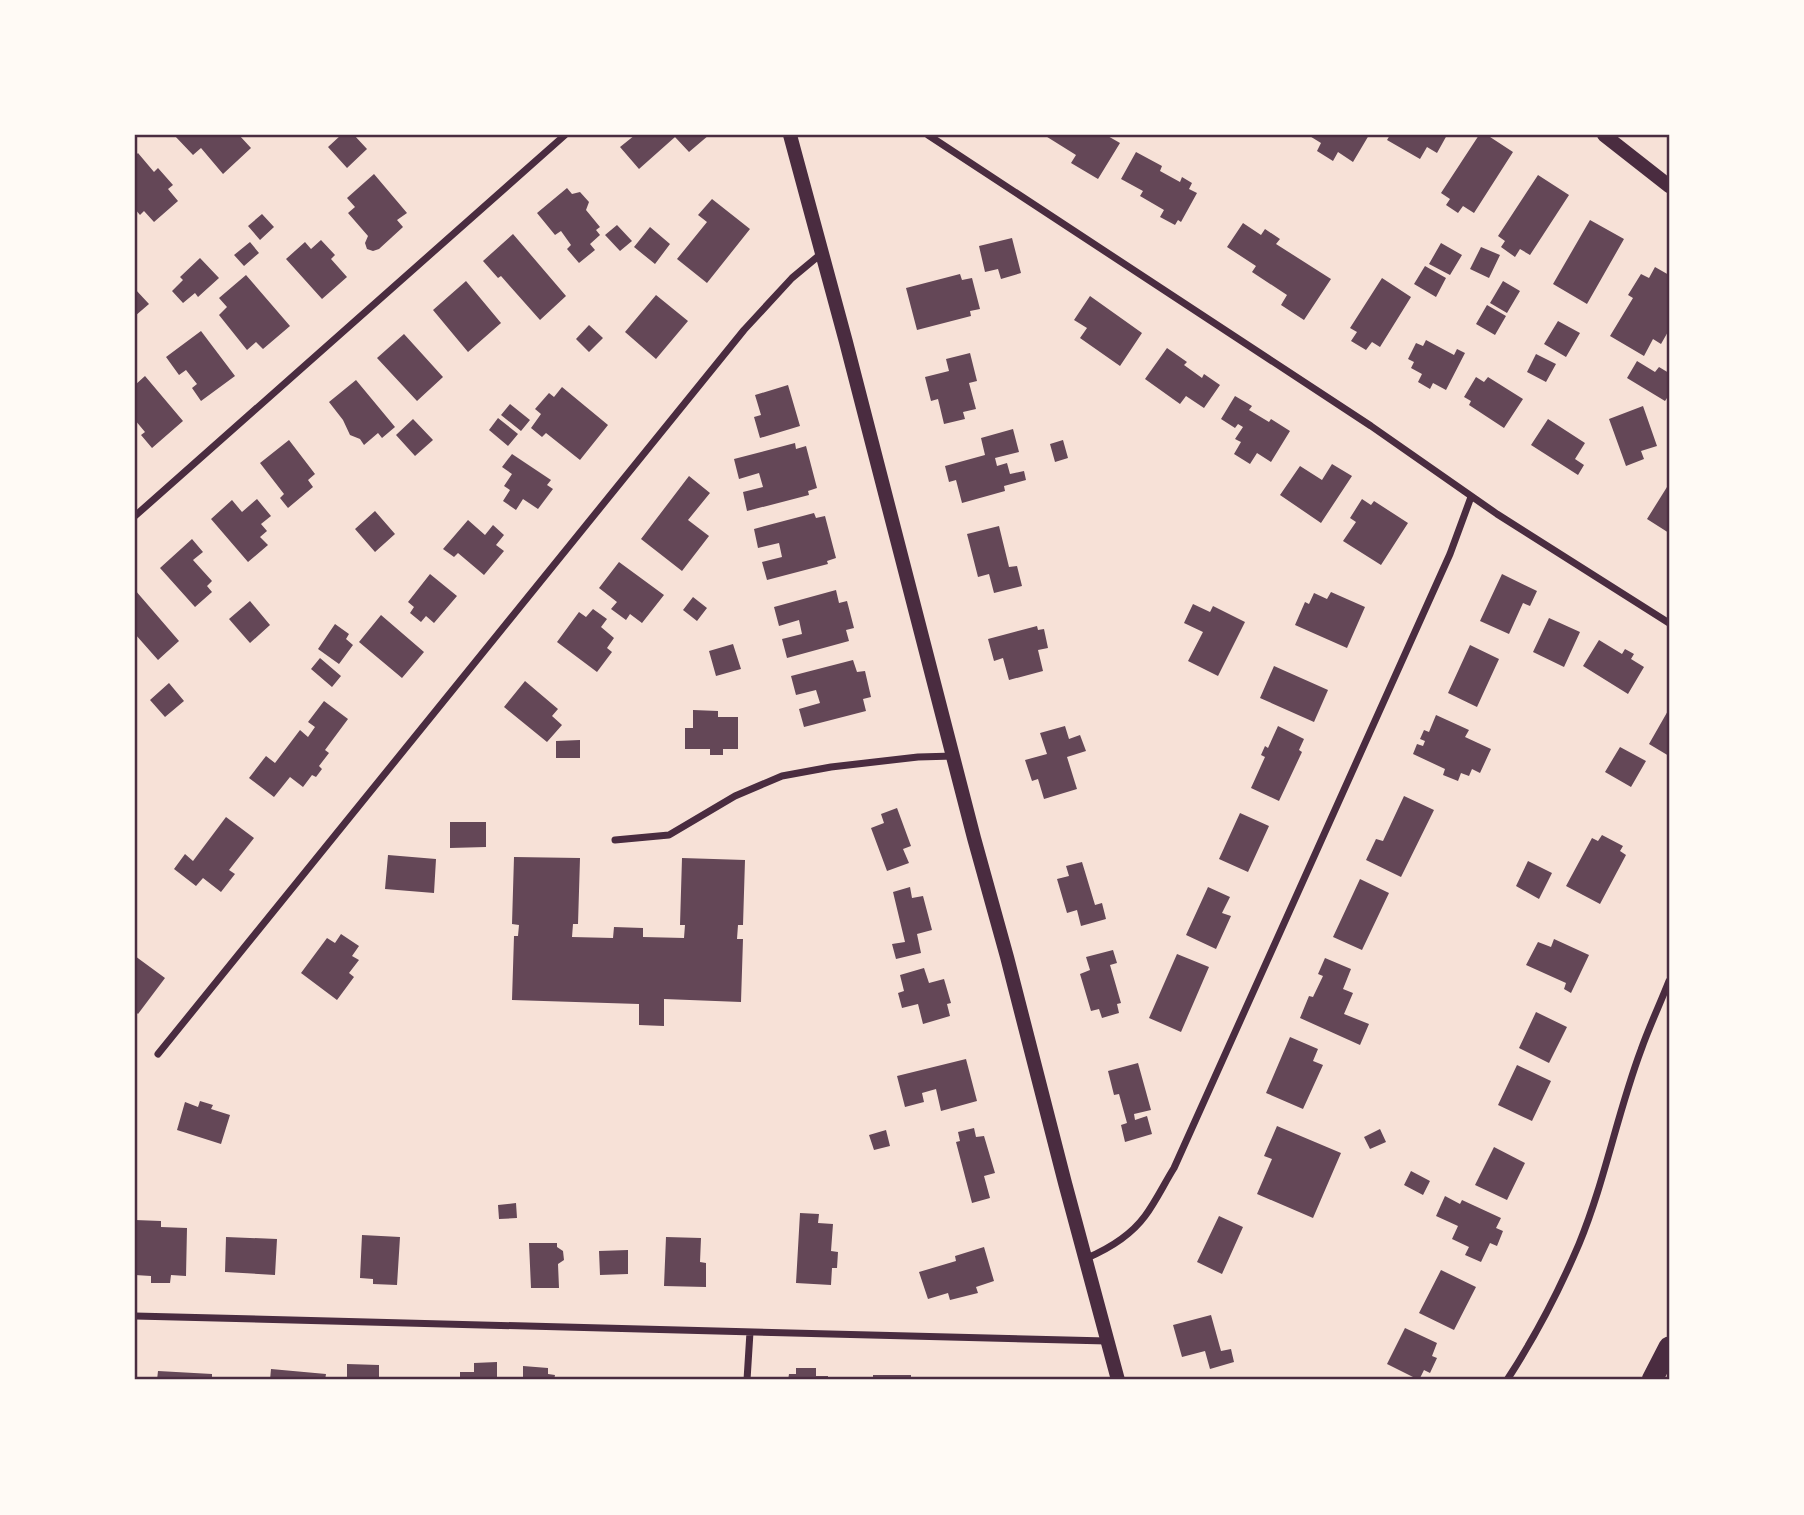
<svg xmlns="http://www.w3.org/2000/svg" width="1804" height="1515" font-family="Barlow,sans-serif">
<rect width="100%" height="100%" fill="#f7e1d7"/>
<path fill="#644757" d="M174,135H239L251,148L223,174L201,148L193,155Z
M341,135H354L367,149L347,168L328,147Z
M635,135H709L689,152L675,137L639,169L620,147Z
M1044,135H1106L1120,143L1098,179L1071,163L1076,155Z
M1308,135H1369L1353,162L1338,152L1333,161L1317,151L1321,143Z
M1390,135H1447L1437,153L1427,147L1420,159L1387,140Z
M1479,135H1487L1513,152L1474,213L1463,206L1458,213L1446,205L1450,199L1441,193Z
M1136,152L1162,166L1160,171L1180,182L1182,177L1192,183L1189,189L1197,193L1181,222L1178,220L1175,225L1160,217L1164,210L1140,196L1143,191L1121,179Z
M138,153L154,172L158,168L173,185L168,189L178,201L154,222L144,211L140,215L135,209V156Z
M374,174L407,213L397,220L403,227L379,249L373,251L367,249L365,243L368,236L348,213L355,207L347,198Z
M1538,175L1569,195L1530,255L1520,249L1515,257L1501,247L1505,241L1498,236Z
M567,188L572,194L580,192L589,202L586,210L600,227L596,230L600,235L590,244L595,250L579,263L567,249L571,245L561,231L555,235L537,213Z
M712,199L750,229L707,283L677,259L707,222L698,215Z
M262,214L274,227L260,240L248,226Z
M1590,220L1624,239L1587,304L1553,284Z
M1243,223L1261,235L1265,229L1280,239L1276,244L1331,279L1304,320L1281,305L1287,295L1252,272L1256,266L1227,247Z
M617,225L632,241L620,251L605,235Z
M650,227L670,244L655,264L634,247Z
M513,234L566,296L540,320L501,276L498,278L483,261Z
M1012,238L1021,273L1001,279L998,269L985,272L979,246Z
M321,240L335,255L331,259L347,277L322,299L286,259L305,242L311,249Z
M250,242L259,253L244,266L234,255Z
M1441,243L1462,255L1450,275L1429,264Z
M1481,247L1500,255L1489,278L1470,269Z
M200,258L219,278L198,297L195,293L183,303L172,291L183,280L180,277Z
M1425,266L1446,278L1436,297L1414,284Z
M1655,267L1669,275V330L1661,344L1653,339L1644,356L1610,336L1633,298L1628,295L1641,274L1649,278Z
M960,274L962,280L972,278L980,309L970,311L971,316L917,330L906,288Z
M246,275L290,326L263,349L256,342L247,350L219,315L227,307L219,298Z
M1382,278L1411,297L1380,347L1372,342L1366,350L1351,341L1357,332L1350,328Z
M466,281L501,323L468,352L433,310Z
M1503,281L1520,291L1507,313L1490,303Z
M135,289L149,304L135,316Z
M656,295L688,321L656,359L625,332Z
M1090,296L1142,333L1120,366L1080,338L1087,328L1074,320Z
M1487,305L1506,316L1495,335L1476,324Z
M1558,321L1580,333L1566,357L1544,344Z
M589,325L603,338L589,352L576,339Z
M201,331L235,376L201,401L192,388L197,384L186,370L179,375L166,357Z
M404,334L443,377L417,401L377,358Z
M1426,340L1454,355L1457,349L1465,353L1446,390L1433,383L1430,389L1418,382L1422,374L1411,368L1414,362L1408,359L1416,343L1423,346Z
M1167,348L1187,362L1184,365L1202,378L1204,374L1220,385L1204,408L1186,396L1180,404L1145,379Z
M970,353L977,381L969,383L976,409L963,412L965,419L944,424L938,399L931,401L925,377L949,371L946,359Z
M1536,354L1556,364L1546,382L1527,372Z
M1637,361L1655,372L1659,367L1669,373V395L1665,401L1627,378Z
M145,376L183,421L152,448L141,435L145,432L135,420V385Z
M1476,377L1484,382L1488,377L1523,399L1504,428L1469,405L1471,401L1464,397Z
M356,380L395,427L382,438L378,433L364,445L360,439L350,435L343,420L329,402Z
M788,385L800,426L760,438L754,417L761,415L755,395Z
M562,387L608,425L580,460L546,433L542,437L531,428L541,414L535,409L549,393L554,397Z
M1235,396L1252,406L1249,410L1269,422L1271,419L1290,431L1271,462L1257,453L1250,464L1234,454L1241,442L1235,439L1243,427L1238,424L1235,428L1221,419Z
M510,404L530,420L521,431L501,415Z
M1643,406L1657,446L1641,451L1644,459L1626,466L1609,419Z
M498,418L518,434L508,446L489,430Z
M413,419L433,440L415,456L396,435Z
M1548,419L1585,443L1575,459L1584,465L1578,475L1531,445Z
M1013,429L1019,452L995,458L997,466L1007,463L1010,474L1024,471L1026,480L1004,486L1005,491L962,503L956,480L949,482L945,466L985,455L981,438Z
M289,440L315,474L308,480L313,487L288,508L280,498L284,494L260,463Z
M1063,440L1068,458L1055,462L1050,444Z
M795,443L796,449L806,446L817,488L808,491L809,495L747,511L743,492L763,487L759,473L739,479L734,459Z
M512,454L551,480L547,485L553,489L538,509L523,499L516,510L503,501L510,490L504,486L512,474L502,467Z
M1332,464L1352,476L1321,523L1280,495L1300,466L1322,480Z
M689,476L710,493L688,520L709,536L682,571L641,539Z
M1667,487L1669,488V533L1647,519Z
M257,499L271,516L261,524L267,531L260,537L268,545L248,562L211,519L232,500L242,512Z
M1362,499L1371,505L1374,501L1408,523L1381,565L1343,541L1356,522L1350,518Z
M375,511L395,534L375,552L355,529Z
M814,513L816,518L825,516L836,558L827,561L828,564L767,580L762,562L782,557L779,543L758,548L754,529Z
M468,520L485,535L493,525L504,535L496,545L504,551L484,575L458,553L454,557L443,549Z
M999,526L1009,567L1017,566L1022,586L994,593L989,574L978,577L967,534Z
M192,539L203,552L193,560L212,581L207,586L212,592L195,607L160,568Z
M619,562L664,595L642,623L630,614L626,620L611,609L617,602L599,588Z
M430,574L457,596L434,623L426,616L421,622L410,613L414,607L408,602Z
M1502,574L1537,591L1530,606L1523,603L1509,634L1480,621Z
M135,590L179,641L158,660L135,634Z
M836,590L839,603L847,601L854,628L846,630L849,641L787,658L782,639L802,634L799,620L779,626L774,607Z
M1331,592L1365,607L1347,648L1295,625L1305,602L1309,604L1314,593L1327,599Z
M693,597L707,608L697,621L683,610Z
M250,601L270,625L250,643L229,619Z
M1193,604L1210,612L1213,606L1245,622L1218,676L1188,661L1203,632L1184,623Z
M593,609L607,619L601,627L614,638L607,648L612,652L597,672L557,642L579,612L586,617Z
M381,615L424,652L402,678L359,642Z
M1549,618L1580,632L1564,667L1533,652Z
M335,624L349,634L346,639L353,645L339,664L318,649Z
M1037,626L1038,630L1044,629L1048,648L1038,650L1043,671L1009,680L1003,658L994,661L988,639Z
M1599,640L1622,654L1625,649L1634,654L1631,659L1644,667L1628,694L1583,666Z
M733,644L741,669L716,676L709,651Z
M1470,645L1499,659L1477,707L1448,693Z
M320,658L341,676L332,687L311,669Z
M853,660L857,672L865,671L871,697L863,699L866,711L804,727L799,709L820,703L816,690L796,695L791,676Z
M1274,666L1328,690L1314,722L1260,698Z
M525,681L558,709L552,716L562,725L547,742L504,707Z
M169,683L184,701L165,717L150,700Z
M324,701L348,719L325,750L329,753L319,766L322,769L316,777L312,775L303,787L290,777L274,797L249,778L266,756L275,763L300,730L308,737L315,727L308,722Z
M1669,709V756L1649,744Z
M693,710L718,711V717H738V749H723V755H710V749H685V728H693Z
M1436,715L1469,730L1465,737L1491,749L1480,773L1472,769L1469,776L1461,773L1458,781L1443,775L1445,769L1413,754L1417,744L1423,746L1425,741L1420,739L1424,730L1429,732Z
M1065,726L1069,739L1080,735L1086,751L1067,757L1077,789L1044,799L1038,779L1032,781L1025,760L1047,754L1040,733Z
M1278,726L1304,739L1299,750L1302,752L1279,801L1251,788L1265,757L1261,755L1265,746L1268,748Z
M580,740V758H556V741Z
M1620,747L1646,761L1631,787L1605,772Z
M1404,796L1434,810L1401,877L1366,860L1376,839L1383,841Z
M897,808L911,846L903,849L909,863L887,871L871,828L884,823L881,814Z
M1240,813L1269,826L1248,872L1219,859Z
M226,817L254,838L229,870L235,874L221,892L203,878L196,886L174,869L185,854L193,861Z
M450,822H486V847L450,848Z
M1602,835L1623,846L1620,851L1626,855L1600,904L1566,886L1592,838L1598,841Z
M388,855L436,859L434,893L385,889Z
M514,857L580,858L578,924H573L572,937L613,938L614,927L643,928V937L684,938L685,925H680L682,858L745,860L743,925H738L737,939H743L741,1002L664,999V1026L639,1025V1004L512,1000L514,936H518L519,925L512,924Z
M1528,861L1552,873L1539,899L1516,886Z
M1082,862L1095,905L1102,903L1106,919L1081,926L1077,910L1067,913L1057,879L1069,876L1066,866Z
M1360,879L1389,893L1362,950L1333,937Z
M910,887L912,898L923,896L932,930L917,934L921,953L896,959L892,944L905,942L893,892Z
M1208,887L1230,897L1222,913L1231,916L1216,949L1186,935Z
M341,934L359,946L352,956L359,960L349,973L354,977L337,1000L301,973L327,938L335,943Z
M1554,939L1589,955L1571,993L1564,989L1566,983L1526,965L1538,942L1551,947Z
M1113,950L1117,963L1110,965L1121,1003L1117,1004L1119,1013L1102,1018L1099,1009L1091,1011L1080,974L1090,970L1086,957Z
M1177,954L1209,967L1181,1032L1149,1018Z
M135,956L165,978L138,1014L135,1011Z
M1325,958L1351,969L1343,989L1353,993L1344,1014L1369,1024L1360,1045L1300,1018L1309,996L1313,997L1323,976L1318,974Z
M924,968L929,983L944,979L951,1003L947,1004L950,1016L923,1024L918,1004L902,1008L898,993L904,991L900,975Z
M1536,1012L1567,1027L1549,1063L1519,1048Z
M1290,1037L1318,1049L1313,1061L1323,1065L1303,1109L1266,1093Z
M966,1059L977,1101L941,1111L936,1089L922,1093L924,1102L905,1107L897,1076Z
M1138,1063L1151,1110L1134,1114L1135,1120L1147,1116L1152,1134L1125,1142L1121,1125L1127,1123L1119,1094L1114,1095L1108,1071Z
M1517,1065L1551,1081L1532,1121L1498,1105Z
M200,1101L213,1105L211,1109L230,1115L221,1144L177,1130L185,1102L198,1107Z
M1277,1126L1341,1153L1313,1218L1257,1194L1272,1159L1264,1156Z
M974,1128L976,1137L984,1136L995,1173L984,1176L990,1198L972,1203L956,1142L960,1141L958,1132Z
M1380,1129L1386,1142L1370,1149L1364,1137Z
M886,1130L890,1146L874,1150L869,1135Z
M1494,1147L1525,1163L1507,1200L1475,1185Z
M1411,1171L1430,1181L1423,1195L1404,1185Z
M1445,1196L1460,1204L1462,1200L1501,1218L1496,1228L1503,1231L1497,1246L1490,1243L1481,1262L1465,1255L1469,1247L1452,1239L1458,1226L1436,1216Z
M516,1203L517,1218L499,1219L498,1205Z
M800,1213L819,1214L818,1223L833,1224L831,1251L838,1252L837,1268H832L831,1285L796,1283Z
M1219,1216L1243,1227L1222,1274L1197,1262Z
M135,1220L161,1221V1227L187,1228L186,1276L171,1275L170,1283H151V1276L135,1275Z
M362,1235L400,1237L397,1285L373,1284V1279L360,1278Z
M226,1237L277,1239L275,1275L225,1272Z
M666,1237L701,1238L700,1262L706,1263V1287L664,1286Z
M529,1243H557V1247L563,1251L564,1260L558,1264L559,1288H531Z
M984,1247L994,1281L976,1287L978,1293L950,1300L948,1293L928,1299L919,1272L956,1261L955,1256Z
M628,1250V1274L600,1275L599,1251Z
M1441,1270L1476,1287L1454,1330L1419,1313Z
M1211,1315L1221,1351L1231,1349L1234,1362L1210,1369L1205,1351L1182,1357L1173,1325Z
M1405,1328L1437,1343L1432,1356L1437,1358L1430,1373L1424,1370L1419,1380L1387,1364Z
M497,1362V1380H460V1372H474V1363Z
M347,1364L379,1365V1380H347Z
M523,1366L548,1368V1374L555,1375L554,1380H523Z
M796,1368H816V1376H828V1380H788L789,1374H796Z
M271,1369L326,1374L325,1380H270Z
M158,1371L212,1374V1380H157Z
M873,1375H911V1380H873Z"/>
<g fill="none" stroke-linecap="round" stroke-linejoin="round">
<path stroke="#4a2c40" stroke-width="7" d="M928,135L1371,426L1497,514L1669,623
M135,516L565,135
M615,840L669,835L735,796L782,776L831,767L918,757L954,756
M158,1054L744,330L792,278L822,253
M1087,1258C1108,1249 1131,1235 1145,1216C1156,1201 1164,1184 1174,1168L1450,554L1471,497
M135,1316L1107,1341
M747,1380L750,1332
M1507,1380C1535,1337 1559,1291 1579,1244C1605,1181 1617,1114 1641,1050C1649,1027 1660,1004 1669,981"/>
<path stroke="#4a2c40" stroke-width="14" d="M790,135L846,342L974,838L1007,957L1065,1183L1118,1380
M1604,135L1669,186"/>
<path stroke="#4a2c40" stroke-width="21" d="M1652,1380L1669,1347"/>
</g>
<rect width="1804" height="1515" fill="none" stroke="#fffaf5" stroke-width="273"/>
<rect x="136" y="136" width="1532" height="1242" fill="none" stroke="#4a2c40" stroke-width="2.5"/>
</svg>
